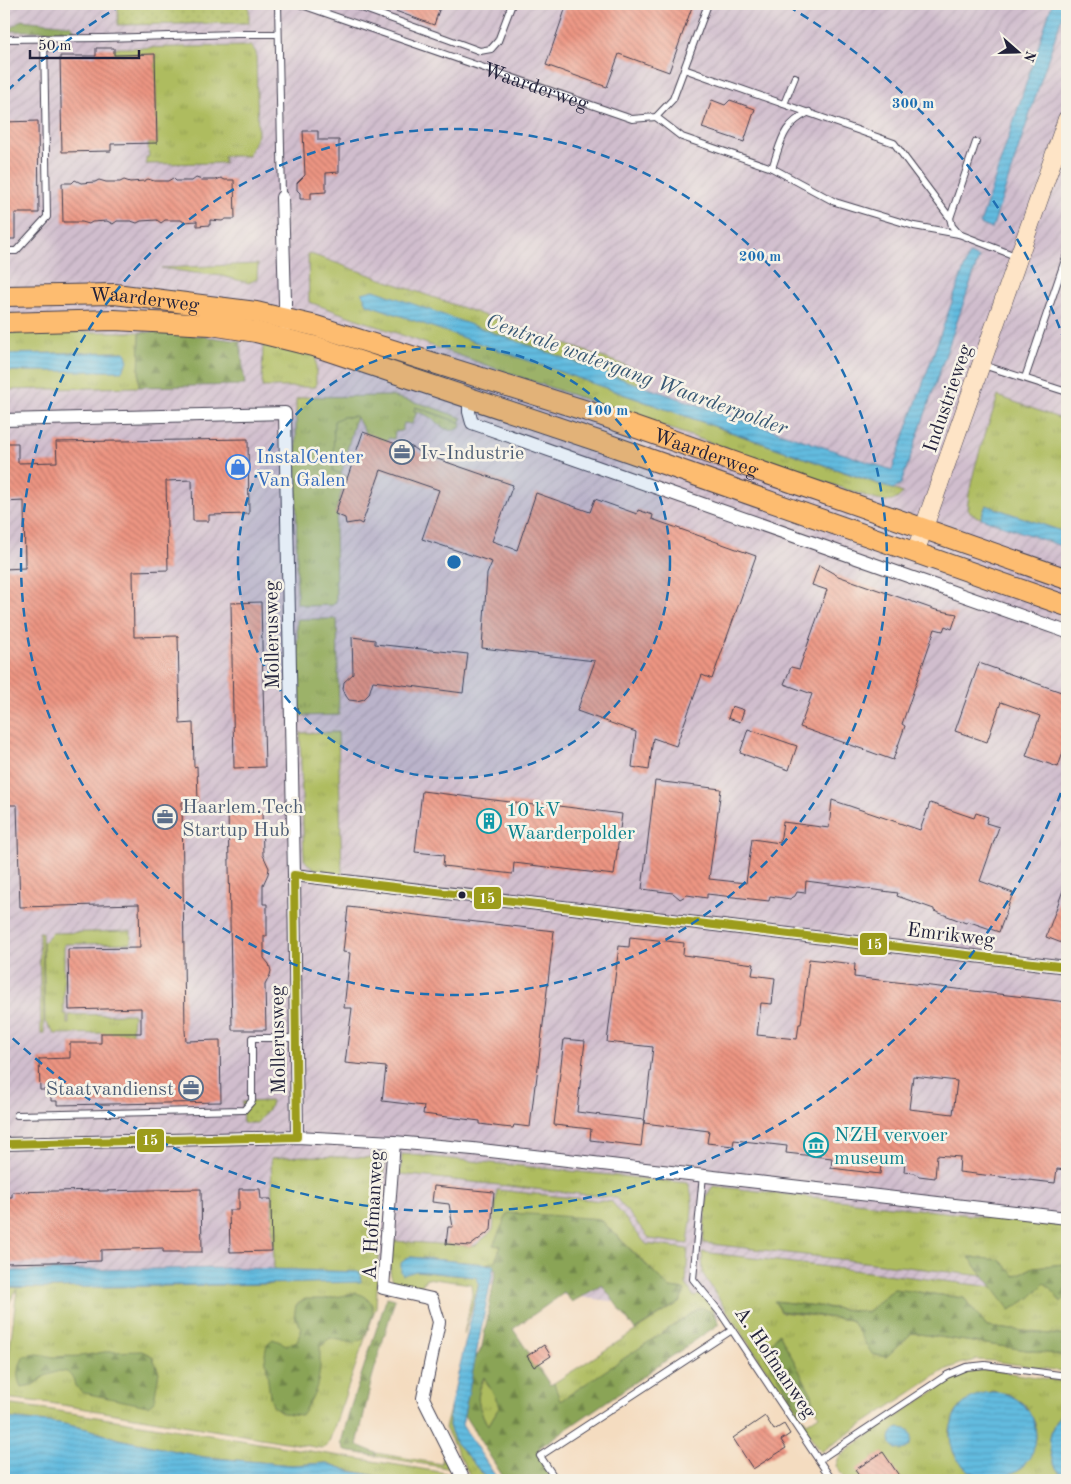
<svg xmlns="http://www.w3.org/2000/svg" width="1071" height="1484" font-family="'Old Standard TT',serif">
<defs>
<pattern id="industrial-furrows" width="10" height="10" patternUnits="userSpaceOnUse" patternTransform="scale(1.25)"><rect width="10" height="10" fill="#d0bdcd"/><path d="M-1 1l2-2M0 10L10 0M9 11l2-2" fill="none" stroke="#b2a2b1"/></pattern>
<pattern id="grass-tufts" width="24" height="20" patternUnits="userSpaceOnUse" patternTransform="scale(1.25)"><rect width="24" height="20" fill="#aebc5f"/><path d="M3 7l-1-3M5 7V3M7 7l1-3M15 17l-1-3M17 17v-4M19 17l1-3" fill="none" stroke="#95a153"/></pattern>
<pattern id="forest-firs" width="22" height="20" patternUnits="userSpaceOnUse" patternTransform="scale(1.25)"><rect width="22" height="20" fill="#8aa456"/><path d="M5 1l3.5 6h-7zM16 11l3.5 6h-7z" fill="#708548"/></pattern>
<pattern id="garden-dots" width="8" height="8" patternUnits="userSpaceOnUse" patternTransform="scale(1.25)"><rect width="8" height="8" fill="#aebc5f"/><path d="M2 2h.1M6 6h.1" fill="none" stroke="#95a153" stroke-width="1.8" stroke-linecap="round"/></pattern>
<pattern id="water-rules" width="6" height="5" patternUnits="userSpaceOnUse" patternTransform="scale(1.25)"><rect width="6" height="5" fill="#62bbdf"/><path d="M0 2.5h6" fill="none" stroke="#55a0c0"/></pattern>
<pattern id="building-back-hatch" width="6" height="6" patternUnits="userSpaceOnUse" patternTransform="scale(1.25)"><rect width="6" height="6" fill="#ed9582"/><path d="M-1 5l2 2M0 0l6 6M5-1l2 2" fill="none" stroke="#c0796c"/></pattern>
</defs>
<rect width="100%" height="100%" fill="#f7f3e8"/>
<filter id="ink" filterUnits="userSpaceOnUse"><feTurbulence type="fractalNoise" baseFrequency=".02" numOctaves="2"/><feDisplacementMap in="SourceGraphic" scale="10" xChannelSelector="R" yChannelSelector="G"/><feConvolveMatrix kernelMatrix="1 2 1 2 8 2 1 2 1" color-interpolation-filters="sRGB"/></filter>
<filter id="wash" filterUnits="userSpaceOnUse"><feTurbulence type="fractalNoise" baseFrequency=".0096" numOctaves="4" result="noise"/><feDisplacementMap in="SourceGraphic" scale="20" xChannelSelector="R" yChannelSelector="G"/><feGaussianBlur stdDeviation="1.12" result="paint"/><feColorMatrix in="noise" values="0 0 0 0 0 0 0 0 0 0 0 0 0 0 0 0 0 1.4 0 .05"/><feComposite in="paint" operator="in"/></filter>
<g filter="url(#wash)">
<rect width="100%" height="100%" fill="#f4dcc0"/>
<path fill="url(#industrial-furrows)" d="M4,4H1067V1349L730,1309L715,1319L704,1313L493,1286L482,1272L4,1277Z"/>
<path fill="url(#grass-tufts)" stroke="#686f4d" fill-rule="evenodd" d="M251,46L256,52L258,135L248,156H224V163L146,164V157H149L148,144L157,143L155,55H114V48Z
M308,253L644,372L639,385L368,304L903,493C894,503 890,502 877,500L523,378L309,302Z
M258,264L257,279L249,283L222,276L194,273L161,268Z
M54,332H140L139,387L4,390V371L122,370L125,352L4,354V333Z
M263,343L316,354V387H262Z
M390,396L426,405L462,418L461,423L416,407L414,411L417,412L412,424L404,423L402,431L395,432L394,439L389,438L387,441L367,436L356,416L333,471L346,476L335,514L338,515L335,526L336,602L333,605L307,606L297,603L296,399L304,397Z
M998,396L1067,421V533L986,505L981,518L975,516L967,509C971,470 986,433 998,396Z
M297,619H337L339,715L299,716Z
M338,732L342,874C325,873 314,874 304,859L300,733Z
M131,931V943L64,944V1014H67V1024H69V1015L133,1014L132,1033L55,1034L45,1022L43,942L52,933Z
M402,1154L688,1183C696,1201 690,1224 688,1244L650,1239L616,1198L400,1174Z
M304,1156L384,1158L385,1159L376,1307L329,1442L326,1447L321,1448L50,1403L4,1398L17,1289L8,1305L4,1363V1287L48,1288L272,1284L274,1269L271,1158Z
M713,1186L1067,1226V1268L1064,1264L1034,1267L1015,1276L970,1258L983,1276L703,1243L707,1195Z
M497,1190L612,1202L646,1244L688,1249L686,1284L694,1297L701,1293L710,1304L716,1316L710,1311L698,1309L559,1402L554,1383L680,1302L685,1290L670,1288L600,1219L494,1245L501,1246L495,1262L486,1264L411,1257L405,1259L416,1271L476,1277L479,1283L464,1334L472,1294L471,1284L426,1278L423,1284L413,1290C408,1289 402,1288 398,1285C384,1277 392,1254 393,1241L470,1246L476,1245L493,1230Z
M702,1252L993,1287L1010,1310L1031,1297L1045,1282L1061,1302L1067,1296V1336L987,1327L964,1298L894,1289L867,1312L775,1301L781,1312L851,1320L873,1354L886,1357L912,1333L1067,1356V1372L993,1361L977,1360L960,1364L943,1371L821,1452L798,1418L801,1416L807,1423L819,1415L814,1404L812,1395L779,1333L764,1354L800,1411L801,1413L797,1415L734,1322L703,1274Z
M975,1369L993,1370L1067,1382V1408C1044,1427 1044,1460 1066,1480H845L836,1466L839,1457L866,1437L957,1376ZM992,1391L1008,1394L1021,1402L1026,1406L1035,1423L1036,1439L1024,1465L1017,1471L980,1476L966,1468L954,1454L950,1438V1429L955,1414L961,1406Z
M485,1377L500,1406L488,1426C478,1406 474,1398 485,1377Z
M4,1404L46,1409L416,1468C430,1471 449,1471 460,1480H398L350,1471L327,1463L292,1465L204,1457L118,1439L87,1429L59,1423L4,1418Z
M450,1409L449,1426L455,1442L488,1480H474L471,1478L445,1428Z
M444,1451L453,1469L376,1456V1453L441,1464Z"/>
<path fill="url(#forest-firs)" stroke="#566348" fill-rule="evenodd" d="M21,20L70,25L76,31H8Z
M140,332H169L240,341L245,385L139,387Z
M508,1213L546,1215L599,1219L670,1288L685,1290L680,1302L635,1330L602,1285L572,1302L564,1293L513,1329L550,1385L554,1383L560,1401L698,1309L702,1307L716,1316L719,1324L539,1448L538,1453L540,1460L553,1480H505L464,1415L471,1358L478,1355L482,1347L496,1270L487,1268L486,1264L495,1261L501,1246L493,1245ZM484,1377L500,1406L488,1426C478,1406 474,1399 484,1377Z
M969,1257L1000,1260L1015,1276L1034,1267L1064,1264L1067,1268V1296L1061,1302L1045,1283L1031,1297L1010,1310Z
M894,1289L964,1298L987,1327L1067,1336V1356L912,1333L886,1357L872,1354L851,1320L781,1311L774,1301L867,1312Z
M356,1293C359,1294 364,1295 367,1298C380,1308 367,1327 363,1339L353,1343L330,1338L320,1347C320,1378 320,1389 301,1415L283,1413L273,1406L270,1397L265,1354L267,1344L273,1339L287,1345L297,1341L302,1328L294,1317L296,1305L305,1299H324Z
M387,1297L395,1299L372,1378L357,1445L376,1453V1456L345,1451L341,1443L350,1409Z
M779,1333L812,1395L814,1404L802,1411H800L764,1354Z
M142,1351L152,1356L159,1372L154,1401L148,1406L84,1393L75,1386L73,1378L67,1372L59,1371L45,1376L33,1385L21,1387C15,1374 18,1368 24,1356L38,1354L53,1357L81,1356L104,1352Z"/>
<path fill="url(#garden-dots)" stroke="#686f4d" d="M118,4H249V23L118,25Z
M415,407L461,423L460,428C445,436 438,421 426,415C422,413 418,413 414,411Z
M356,416L341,474L333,471L334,421L342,417Z
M39,932H42L44,1034H41Z
M271,1101V1106L257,1123H243L242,1102Z"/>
<path fill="url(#water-rules)" stroke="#426e8d" d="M1052,4H1066L992,229L980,224Z
M969,254L979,258L901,484L893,489L367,304L362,293L374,290L639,385L892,470Z
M125,352L128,361L122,371H4V354Z
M986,505L1067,533V548L981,518Z
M411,1257L494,1265L462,1425L498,1480H488L455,1442L449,1426L450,1409L479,1283L476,1277L416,1271L403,1275L401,1272V1263L406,1259Z
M241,1268L360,1272L361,1282L48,1288L4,1287V1271Z
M950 1435a43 43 0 1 1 86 0a43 43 0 1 1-86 0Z
M1067,1408V1480H1066C1044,1460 1044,1427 1067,1408Z
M4,1418L59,1423L87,1429L118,1439L204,1457L292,1465L327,1463L350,1471L398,1480H4Z
M890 1439a11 11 0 1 1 22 0a11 11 0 1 1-22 0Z"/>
<g id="blocks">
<path fill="url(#building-back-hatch)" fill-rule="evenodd" d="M379,4H441L434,25L379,5Z
M567,4H693L669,72L619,54L607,87L546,65Z
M96,48H114V55L155,54L157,143L111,144V151L62,152L60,56H96Z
M712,100L725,105L730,100L755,109L744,142L702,128Z
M38,121L39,213H15V239H4V122Z
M303,131H318V140H339V172L326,173V192L311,193V199H300V193L297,190V183L305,175Z
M173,178L176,181H192L196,178L202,180H216L221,178L225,180H234L235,219H226L222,221L210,220V225L197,226V221L184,222L181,220H165L161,223L157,220L141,221L137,223L131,221H117L113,224L107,221L92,222L89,224L82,222H63L62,183H72L75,180L81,183L95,182L99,180L106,182H120L124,180L130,182L144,181L148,179L154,181H168Z
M363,432L396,444L412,447L420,453L513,485L492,541L517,550L536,493L590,512L595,499L637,514L638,510L653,515L652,519L756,556L712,679L702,675L676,746L653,738L649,770L632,767L636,732L577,711L595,661L482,648L487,574L492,562L422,539L439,490L381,470L362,524L358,522L346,524L345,518L335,514Z
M248,439L249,514L209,515V521H193L192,480L166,481L168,570L133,571L134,637L178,636L180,724L193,723L194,767L197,766L198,802H182L185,1031L186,1041L220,1040L221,1102L57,1105V1101H51V1090H40L39,1059L70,1058V1043H101V1033H141V1008L69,1010L68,949L140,948L139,904L20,907L17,805H4V569L25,568L24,501L4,502V443H18V463L57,462L56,442Z
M819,565L838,576L936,610L957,614L952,629L945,626L943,631L935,629L902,724L905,726L893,760L800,727L812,694L784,684L791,667L799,669L827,590L812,585Z
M261,602L265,767L234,768L231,603Z
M352,637L375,640V644L468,654L463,693L373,681L369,694L364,699L357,701L349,700L346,696L343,689L344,682L353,674Z
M979,663L1067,694V741L1058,767L1026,756L1040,716L1001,702L987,742L955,731Z
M732,706L744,710L740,722L728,718Z
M748,729L797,746L789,770L740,753Z
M655,781L721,789L709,879L746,883L752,839L780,843L783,822L829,828L832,800L920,830L930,803L974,818L976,813L988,817L986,823L999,827L980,881L1013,893L999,932L967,921L966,923L934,911V909L897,896L898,893L806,881L805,893L797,892L795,896L790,899L770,896L769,901L707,894V898L687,895L680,899L673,893L642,889Z
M422,791L542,806L543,804L622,814L614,875L514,863L513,874L443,866L444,855L415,852Z
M228,811H262L263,855L269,868L268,874L263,885V904H267V936H264V958L269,964L271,971L270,975L265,985L266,1030H232Z
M1066,882H1067V945L1046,937Z
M348,907L554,931L536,1084L535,1085L530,1127L514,1125L513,1128L502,1127L480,1124V1121L423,1114L424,1106L382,1101L386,1067L345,1063L352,1008H344L350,953L343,952Z
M630,937L684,943L683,955L754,964L752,975L775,978L772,1004L761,1003L757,1035L797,1039L799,1024H801L809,959L855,964L854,977L1067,1002V1170L1057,1169L1055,1183L1001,1177L959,1172L960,1157L937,1155L935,1178L919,1176L914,1173L904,1172L905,1159L882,1156L880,1174L831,1168L832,1158L786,1153L787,1146L734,1140L733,1146L707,1143L709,1131L644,1123L653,1047L607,1042L619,946L629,947ZM913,1076L957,1081L953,1114L909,1109Z
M564,1039L585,1041L577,1112L644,1120L641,1146L590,1140L591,1129L554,1125Z
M434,1186L494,1192L491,1230L470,1246L446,1244L448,1227H453L449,1204L432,1202Z
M201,1189L202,1252H163V1248L101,1250V1261L4,1263V1197H12V1192L99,1190V1191Z
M239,1189H260L261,1199H271L272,1251L230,1252L229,1210H239Z
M544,1345L551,1356L534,1367L527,1356Z
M765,1416L774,1430L784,1424L790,1434L781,1440L786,1448L753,1469L733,1438Z
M883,1452L902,1480H862L855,1470Z"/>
</g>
</g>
<g filter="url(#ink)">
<use href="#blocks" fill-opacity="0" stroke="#423e4f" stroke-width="1"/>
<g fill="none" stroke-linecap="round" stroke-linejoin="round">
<defs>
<g id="lane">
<path d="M278,4L282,197"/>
<path id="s1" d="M299,4L632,119L656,117L673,99L708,4"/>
<path d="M351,4L480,51L491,49L498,41L512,4"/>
<path d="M4,39L104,38L235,34H278"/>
<path d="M684,69L894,143L950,218"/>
<path d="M784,104L795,77"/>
<path d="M656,117L682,137L772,168L835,202L914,226L959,234L1018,257"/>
<path d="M772,168C782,141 781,126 809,112"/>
<path d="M959,234L952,226L950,218L976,142"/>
<path d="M4,251H16L47,217L44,38"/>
<path d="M983,365L1067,392"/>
<path d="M1025,378L1067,254"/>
<path d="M17,1115L244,1110L252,1101V1038H296"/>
<path d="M703,1175L693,1279L722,1315L832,1480"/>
<path d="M819,1460L947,1375L966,1367L985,1365L1067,1376"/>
<path d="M556,1480L540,1456L732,1330"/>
</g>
<path id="street" d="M282,197L285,301V325
M469,398V412L472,423L1067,632
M4,420L285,413L294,875L297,1137
M294,875L1067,967
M394,1142L383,1288L432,1299L439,1322L423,1398L464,1480
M4,1144L297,1137L394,1142L473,1149L1067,1218"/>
<path id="secondary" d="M915,553L1067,119"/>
<g id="primary">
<path id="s2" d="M4,296L115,294L256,312L316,326L603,416L1067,579"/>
<path d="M4,323L114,320L211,325L256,332L317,347L601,442L1067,606"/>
</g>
</defs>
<use href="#lane" stroke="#423e4f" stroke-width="8"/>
<use href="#street" stroke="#423e4f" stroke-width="14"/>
<use href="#secondary" stroke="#423e4f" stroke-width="19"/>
<use href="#primary" stroke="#423e4f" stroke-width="22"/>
<use href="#lane" stroke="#fff" stroke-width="6"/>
<use href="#street" stroke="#fff" stroke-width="12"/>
<use href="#secondary" stroke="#fee4c6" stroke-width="18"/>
<use href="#primary" stroke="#fdbc70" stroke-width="20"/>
<defs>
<path id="bus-1" d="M294,875L1067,967
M294,875L297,1137
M4,1144L297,1137"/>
</defs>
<use href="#bus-1" stroke="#f7f3e8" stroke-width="11"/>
<use href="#bus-1" stroke="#9c9c1b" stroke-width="8"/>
</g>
</g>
<circle cx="454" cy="562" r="216" fill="#1f6fb2" fill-opacity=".12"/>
<g fill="none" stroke="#1f6fb2" stroke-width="2.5" stroke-dasharray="9 6">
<circle cx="454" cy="562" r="216"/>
<circle cx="454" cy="562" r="433"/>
<path d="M1066 779A649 649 0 0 1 7 1033M7 91A649 649 0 0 1 120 6M788 6A649 649 0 0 1 1066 345"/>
</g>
<defs>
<symbol id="office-ring" viewBox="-11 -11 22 22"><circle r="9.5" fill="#f7f3e8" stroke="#5c6f8a" stroke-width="1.5"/><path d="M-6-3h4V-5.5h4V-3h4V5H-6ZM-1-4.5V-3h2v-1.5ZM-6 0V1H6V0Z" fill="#5c6f8a"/></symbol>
<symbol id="shop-ring" viewBox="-11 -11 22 22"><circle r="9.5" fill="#f7f3e8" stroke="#3f7fe0" stroke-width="1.5"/><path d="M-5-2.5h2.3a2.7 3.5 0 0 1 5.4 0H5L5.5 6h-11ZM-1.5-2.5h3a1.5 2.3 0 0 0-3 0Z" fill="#3f7fe0"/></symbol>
<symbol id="building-ring" viewBox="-11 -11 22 22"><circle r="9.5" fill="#f7f3e8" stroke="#0f9aa8" stroke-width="1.5"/><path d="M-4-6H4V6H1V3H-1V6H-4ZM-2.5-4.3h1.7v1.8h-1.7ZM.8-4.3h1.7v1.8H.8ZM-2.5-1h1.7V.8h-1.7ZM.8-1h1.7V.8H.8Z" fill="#0f9aa8"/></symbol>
<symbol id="museum-ring" viewBox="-11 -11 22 22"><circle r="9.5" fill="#f7f3e8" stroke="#0f9aa8" stroke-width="1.5"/><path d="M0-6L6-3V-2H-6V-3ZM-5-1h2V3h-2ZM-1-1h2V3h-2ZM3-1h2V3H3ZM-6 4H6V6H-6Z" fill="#0f9aa8"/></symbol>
</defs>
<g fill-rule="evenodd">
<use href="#office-ring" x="388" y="438" width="28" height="28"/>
<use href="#shop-ring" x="224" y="453" width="28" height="28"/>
<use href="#office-ring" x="151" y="803" width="28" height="28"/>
<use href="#building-ring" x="475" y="807" width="28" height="28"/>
<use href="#office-ring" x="177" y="1074" width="28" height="28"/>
<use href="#museum-ring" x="802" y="1131" width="28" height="28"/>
</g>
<circle fill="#22223b" stroke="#f7f3e8" stroke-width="2" cx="462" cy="895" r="4.5"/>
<g text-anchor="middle" stroke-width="5" stroke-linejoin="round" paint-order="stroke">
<g font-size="20" fill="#22223b" stroke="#f7f3e8">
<text dy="7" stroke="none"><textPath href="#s1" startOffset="251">Waarderweg</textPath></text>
<text dy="7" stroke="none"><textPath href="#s2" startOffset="141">Waarderweg</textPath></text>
<text transform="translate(947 398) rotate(-71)" y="7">Industrieweg</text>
<text dy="7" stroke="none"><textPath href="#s2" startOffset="725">Waarderweg</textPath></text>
<text transform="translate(271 635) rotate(-91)" y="7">Mollerusweg</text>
<text transform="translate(951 934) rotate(7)" y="7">Emrikweg</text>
<text transform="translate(277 1040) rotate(-91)" y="7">Mollerusweg</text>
<text transform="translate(372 1215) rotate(-87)" y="7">A. Hofmanweg</text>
<text transform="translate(776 1362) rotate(56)" y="7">A. Hofmanweg</text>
</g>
<g font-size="20" fill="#4e5e75" stroke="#f7f3e8" text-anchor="start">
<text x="420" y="459">Iv-Industrie</text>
<text x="182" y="813">Haarlem.Tech<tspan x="182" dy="23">Startup Hub</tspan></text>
<text x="174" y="1095" text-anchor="end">Staatvandienst</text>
</g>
<g font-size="20" fill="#366cbe" stroke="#f7f3e8" text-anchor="start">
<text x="256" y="463">InstalCenter<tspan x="256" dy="23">Van Galen</tspan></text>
</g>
<g font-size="20" fill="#0d838f" stroke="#f7f3e8" text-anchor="start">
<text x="506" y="816">10 kV<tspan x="506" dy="23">Waarderpolder</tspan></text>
<text x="834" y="1141">NZH vervoer<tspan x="834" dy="23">museum</tspan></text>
</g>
<g font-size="21" font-style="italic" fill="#385874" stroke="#f7f3e8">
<text transform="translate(637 374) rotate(20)" y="7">Centrale watergang Waarderpolder</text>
</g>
</g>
<circle cx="454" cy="562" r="8" fill="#1f6fb2" stroke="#f7f3e8" stroke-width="2.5"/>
<g font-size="15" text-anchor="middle" font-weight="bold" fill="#1f6fb2" stroke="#f7f3e8" stroke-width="5" stroke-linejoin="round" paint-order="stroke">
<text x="913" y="108">300 m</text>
<text x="760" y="261">200 m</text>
<text x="607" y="415">100 m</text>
</g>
<g stroke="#f7f3e8" stroke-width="2">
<rect x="473" y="886" width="29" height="24" rx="5" fill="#9c9c1b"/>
<rect x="859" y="932" width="29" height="24" rx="5" fill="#9c9c1b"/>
<rect x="136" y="1128" width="29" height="25" rx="5" fill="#9c9c1b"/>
</g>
<g font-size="14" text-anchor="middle" font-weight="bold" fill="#fff">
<text x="487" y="903">15</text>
<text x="874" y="949">15</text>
<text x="150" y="1145">15</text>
</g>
<rect width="1071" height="1484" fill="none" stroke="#f7f3e8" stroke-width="20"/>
<g transform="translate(1018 52) rotate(110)" stroke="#f7f3e8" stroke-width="4" paint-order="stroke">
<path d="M0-4L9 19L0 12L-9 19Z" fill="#22223b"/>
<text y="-8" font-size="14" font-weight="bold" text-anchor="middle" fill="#22223b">N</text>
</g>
<path d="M30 50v8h109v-8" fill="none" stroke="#22223b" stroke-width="2.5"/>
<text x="38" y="50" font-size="15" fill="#22223b" stroke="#f7f3e8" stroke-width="4" paint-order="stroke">50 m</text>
</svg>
